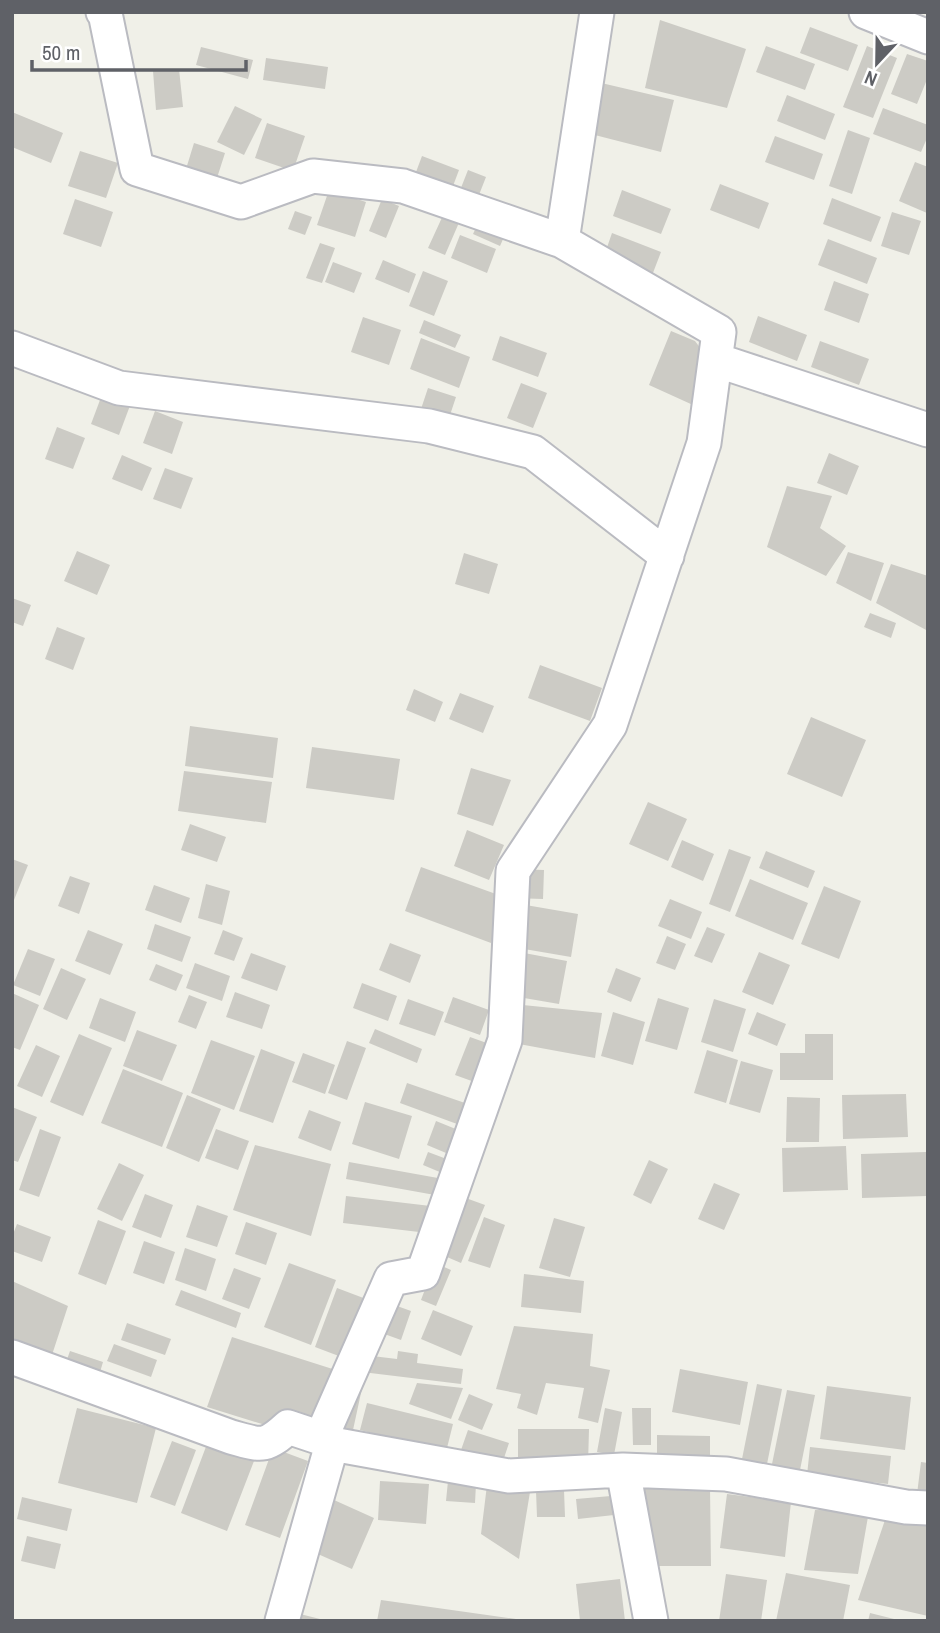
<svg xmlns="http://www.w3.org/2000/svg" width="940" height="1633" font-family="'Archivo Narrow',sans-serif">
<rect width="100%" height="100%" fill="#f0f0e8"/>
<path fill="#cccbc5" d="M660,20L746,49L727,108L645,88Z
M810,27L858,45L848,71L800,53Z
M766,46L815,64L805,90L756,72Z
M867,46L897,58L873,118L843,107Z
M201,47L253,60L248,79L196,65Z
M907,54L928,61V77L917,104L891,94Z
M266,58L328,67L325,89L263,80Z
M179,69L183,107L156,110L153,71Z
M597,82L674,100L661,152L587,133Z
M787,95L835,114L825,140L777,121Z
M235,106L262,119L244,155L217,142Z
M883,108L928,125V136L921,152L873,134Z
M12,112L63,133L51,163L12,147Z
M267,123L305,136L293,171L255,158Z
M848,130L870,138L852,194L829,186Z
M775,136L823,154L814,180L765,162Z
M194,143L225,153L217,178L186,169Z
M80,151L118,163L106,198L68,186Z
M422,156L459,170L450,194L413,180Z
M915,162L928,167L927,213L899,201Z
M468,170L486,177L475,205L457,198Z
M720,184L769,203L759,229L710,210Z
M329,190L366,202L355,237L317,225Z
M622,190L671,209L661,234L613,216Z
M832,198L881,217L871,242L823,224Z
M75,199L113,212L101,247L63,234Z
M382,199L399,206L386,238L369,231Z
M295,211L312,217L305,235L288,229Z
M445,211L461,218L445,255L428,248Z
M892,212L921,221L909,255L881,246Z
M481,217L508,228L500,246L473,234Z
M612,233L661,252L651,278L603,259Z
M460,235L496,249L487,273L451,258Z
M828,239L877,258L867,284L818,265Z
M320,243L335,248L322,283L306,278Z
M383,260L416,274L409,293L375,279Z
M333,262L362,273L354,293L325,282Z
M423,271L448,281L434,316L409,306Z
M834,281L869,294L859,323L824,310Z
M758,316L807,335L797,361L749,342Z
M363,317L401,330L389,365L351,352Z
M424,320L461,335L455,348L419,333Z
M671,331L695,341L707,357L693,405L649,385Z
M500,336L547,353L538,377L492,360Z
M421,338L470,357L459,388L410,369Z
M820,341L869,359L859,385L811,367Z
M521,383L547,393L533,428L507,418Z
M428,388L456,397L448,421L420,412Z
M103,392L131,403L119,435L91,424Z
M155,411L183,422L172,454L143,443Z
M57,427L85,438L73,469L45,459Z
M829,453L859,466L847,495L817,483Z
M122,455L152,468L142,491L112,479Z
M165,468L193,478L181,509L153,499Z
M787,486L832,496L820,528L846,546L826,576L767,547Z
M77,551L110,565L97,595L64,581Z
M848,552L884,563L871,601L836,583Z
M464,553L498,564L489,594L455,584Z
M891,564L928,576V631L876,603Z
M12,598L31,605L23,626L12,622Z
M870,613L896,623L891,638L864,627Z
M57,627L85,638L73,670L45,659Z
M540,665L602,688L590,721L528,698Z
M414,689L443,702L435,722L406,710Z
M460,693L494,706L483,733L449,719Z
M811,717L866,740L842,797L787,774Z
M190,726L278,738L273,778L185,766Z
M312,747L400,759L394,800L306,788Z
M471,768L511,780L493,826L457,814Z
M184,771L272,782L266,823L178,811Z
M648,802L687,819L668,861L629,844Z
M190,824L226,837L217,862L181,850Z
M467,830L504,845L489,880L454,866Z
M682,840L714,854L703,881L671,867Z
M729,849L751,857L730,912L709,904Z
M766,851L815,871L808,888L759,868Z
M12,859L28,865L12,905Z
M421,867L507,898L491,943L405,911Z
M513,869L544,870L543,899L512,898Z
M70,876L90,883L79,914L58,906Z
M750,879L808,903L793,940L735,916Z
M206,884L230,891L222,925L198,918Z
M154,885L190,898L181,923L145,910Z
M824,886L861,901L839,959L801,944Z
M670,899L702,912L691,939L658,926Z
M514,903L578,914L571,957L507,946Z
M155,924L191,937L182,962L147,949Z
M707,927L725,934L712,963L694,956Z
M88,930L123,944L110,975L75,961Z
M223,930L243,938L234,961L214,954Z
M667,936L686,944L675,970L656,963Z
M390,943L421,955L410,983L379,970Z
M28,949L55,959L40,996L13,985Z
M503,949L567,961L559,1004L495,993Z
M759,952L790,965L773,1005L742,992Z
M251,953L286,966L277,991L241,978Z
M195,963L230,976L222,1001L186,988Z
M156,964L183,975L176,991L149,980Z
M61,968L86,979L67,1020L43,1009Z
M616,968L641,978L631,1002L607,992Z
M362,983L397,996L388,1021L353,1008Z
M235,992L270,1005L262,1029L226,1017Z
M12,993L39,1005L20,1050L12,1047Z
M189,995L207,1002L196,1029L178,1022Z
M453,997L489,1010L480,1035L444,1022Z
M100,998L136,1012L125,1042L89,1028Z
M658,998L689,1008L677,1050L645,1041Z
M408,999L444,1012L435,1036L399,1024Z
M714,999L746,1009L733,1052L701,1042Z
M494,1002L602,1013L595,1058L491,1039Z
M613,1012L645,1022L633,1065L601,1056Z
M757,1012L786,1024L777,1046L748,1034Z
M375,1029L422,1049L417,1063L369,1043Z
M137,1030L177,1045L162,1081L123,1066Z
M79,1034L112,1048L83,1116L50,1102Z
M805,1034H833V1080H780V1053H805Z
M470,1037L495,1046L480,1084L455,1075Z
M211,1040L255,1056L234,1110L191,1093Z
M347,1041L366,1048L347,1100L328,1093Z
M36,1045L60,1056L42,1097L17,1086Z
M261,1049L295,1062L273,1123L239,1111Z
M707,1050L738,1060L726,1103L694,1093Z
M303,1053L335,1065L325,1094L292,1082Z
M741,1061L773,1070L760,1113L729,1104Z
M123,1069L183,1093L162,1147L101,1123Z
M407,1083L465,1103L457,1124L400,1103Z
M906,1094L908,1137L843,1139L842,1095Z
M187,1095L221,1109L199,1162L166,1148Z
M787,1097L820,1098L819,1142H786Z
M365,1102L412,1116L399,1159L352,1144Z
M12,1107L37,1117L18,1162L12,1160Z
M309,1110L341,1122L331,1151L298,1138Z
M436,1121L468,1134L458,1158L427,1145Z
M40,1129L61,1137L39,1197L19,1190Z
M216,1129L249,1141L238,1170L205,1158Z
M255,1145L331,1164L311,1236L233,1210Z
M846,1146L848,1190L783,1192L782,1148Z
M428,1152L460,1164L454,1178L423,1165Z
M926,1152L927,1196L862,1198L861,1154Z
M649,1160L668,1169L651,1204L633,1195Z
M349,1162L449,1180L446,1197L346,1179Z
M119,1163L144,1175L122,1221L97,1209Z
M714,1183L740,1194L724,1230L698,1219Z
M145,1194L173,1205L161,1238L132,1227Z
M346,1196L439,1207L436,1234L343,1223Z
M463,1197L485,1205L461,1263L440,1254Z
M197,1205L228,1216L217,1247L186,1237Z
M484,1217L505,1225L490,1268L468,1261Z
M554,1218L585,1227L570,1277L539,1268Z
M98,1220L126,1231L106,1285L78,1274Z
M246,1222L277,1233L266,1265L235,1254Z
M17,1224L51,1237L42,1262L12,1251V1237Z
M144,1241L175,1252L164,1284L133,1273Z
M185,1248L216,1259L206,1291L175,1280Z
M289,1263L336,1280L311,1345L264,1327Z
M435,1263L451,1270L436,1306L421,1300Z
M234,1268L261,1278L249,1309L222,1299Z
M524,1274L584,1281L581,1313L521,1307Z
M12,1281L68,1306L50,1361L12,1346Z
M337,1288L374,1302L352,1361L315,1347Z
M181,1290L241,1313L236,1328L175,1305Z
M386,1302L411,1311L401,1340L376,1331Z
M433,1310L473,1326L461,1356L421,1339Z
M127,1323L171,1339L165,1355L121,1340Z
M514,1326L593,1334L590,1366L610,1370L598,1423L578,1418L584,1388L546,1383L537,1415L517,1408L521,1394L496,1389Z
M232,1337L364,1379L353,1430L307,1423L265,1425L207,1407Z
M114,1344L157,1360L151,1377L107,1361Z
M70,1351L103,1362L98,1379L64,1368Z
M398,1351L418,1354L417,1363L463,1369L461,1384L362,1372L364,1355L397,1359Z
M680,1369L748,1382L740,1425L672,1412Z
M417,1383L463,1388L451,1419L409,1404Z
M757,1384L782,1389L767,1464L742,1459Z
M827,1386L911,1397L905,1450L820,1439Z
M787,1390L815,1395L799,1475L771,1469Z
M469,1394L493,1404L482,1430L458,1420Z
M367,1403L453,1424L446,1452L360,1430Z
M77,1408L156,1428L137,1503L58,1483Z
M605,1408L622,1412L614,1455L597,1452Z
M632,1408H651V1445H633Z
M518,1429H589L588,1465H518Z
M468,1430L509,1443L502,1464L461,1450Z
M657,1435L710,1436V1457L657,1456Z
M172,1441L196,1450L175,1506L150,1497Z
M207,1444L254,1461L227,1531L181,1513Z
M810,1447L891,1456L888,1484L807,1475Z
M273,1448L308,1461L280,1538L245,1525Z
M921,1462L928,1463V1495L917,1494Z
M380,1481L429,1484L426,1524L378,1520Z
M448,1481L476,1484L475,1503L446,1501Z
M487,1485L530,1492L519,1559L481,1534Z
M643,1488H710L711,1566H643Z
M564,1490L565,1517H537L536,1491Z
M727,1494L791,1502L785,1557L720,1548Z
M611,1496L614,1515L578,1519L576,1499Z
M22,1497L72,1509L67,1531L17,1519Z
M334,1500L374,1518L352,1569L311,1551Z
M815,1510L869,1511L858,1574L804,1570Z
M886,1517L928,1521V1616L858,1600Z
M27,1536L61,1544L55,1569L21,1561Z
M786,1573L850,1585L843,1621H776Z
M726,1574L767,1580L761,1621H719Z
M620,1579L625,1621H580L576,1584Z
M381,1600L516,1619L515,1621H377Z
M288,1611L324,1620V1621H286Z
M870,1613L898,1620V1621H868Z"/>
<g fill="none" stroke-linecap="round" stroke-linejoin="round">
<defs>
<path id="minor" d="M103,12L105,13L137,169L241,202L313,176L403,186L562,241
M866,12L928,37
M12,348L119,388L429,426L533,452L667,556
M716,360L928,430
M12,1357L231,1437C261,1445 264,1449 288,1427L321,1438L332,1444L509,1476L623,1470L726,1474L906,1507L928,1508
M321,1438L391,1279L423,1273L505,1040L513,871L610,725L704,443L719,332L562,241L597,12
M623,1470L651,1621
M282,1621L332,1444"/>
</defs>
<use href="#minor" stroke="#babbc1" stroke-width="37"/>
<use href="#minor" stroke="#fff" stroke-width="33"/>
</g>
<rect width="940" height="1633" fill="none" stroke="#5f6167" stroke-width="28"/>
<g transform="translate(877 63) rotate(202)" stroke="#ffffff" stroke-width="5" paint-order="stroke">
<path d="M0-5L12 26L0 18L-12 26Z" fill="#5f6167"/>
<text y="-10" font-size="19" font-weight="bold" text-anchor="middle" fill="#5f6167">N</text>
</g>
<path d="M32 60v10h214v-10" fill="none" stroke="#5f6167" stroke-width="3.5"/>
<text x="42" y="60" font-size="21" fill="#5f6167" stroke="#ffffff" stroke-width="5" paint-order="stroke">50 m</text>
</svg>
